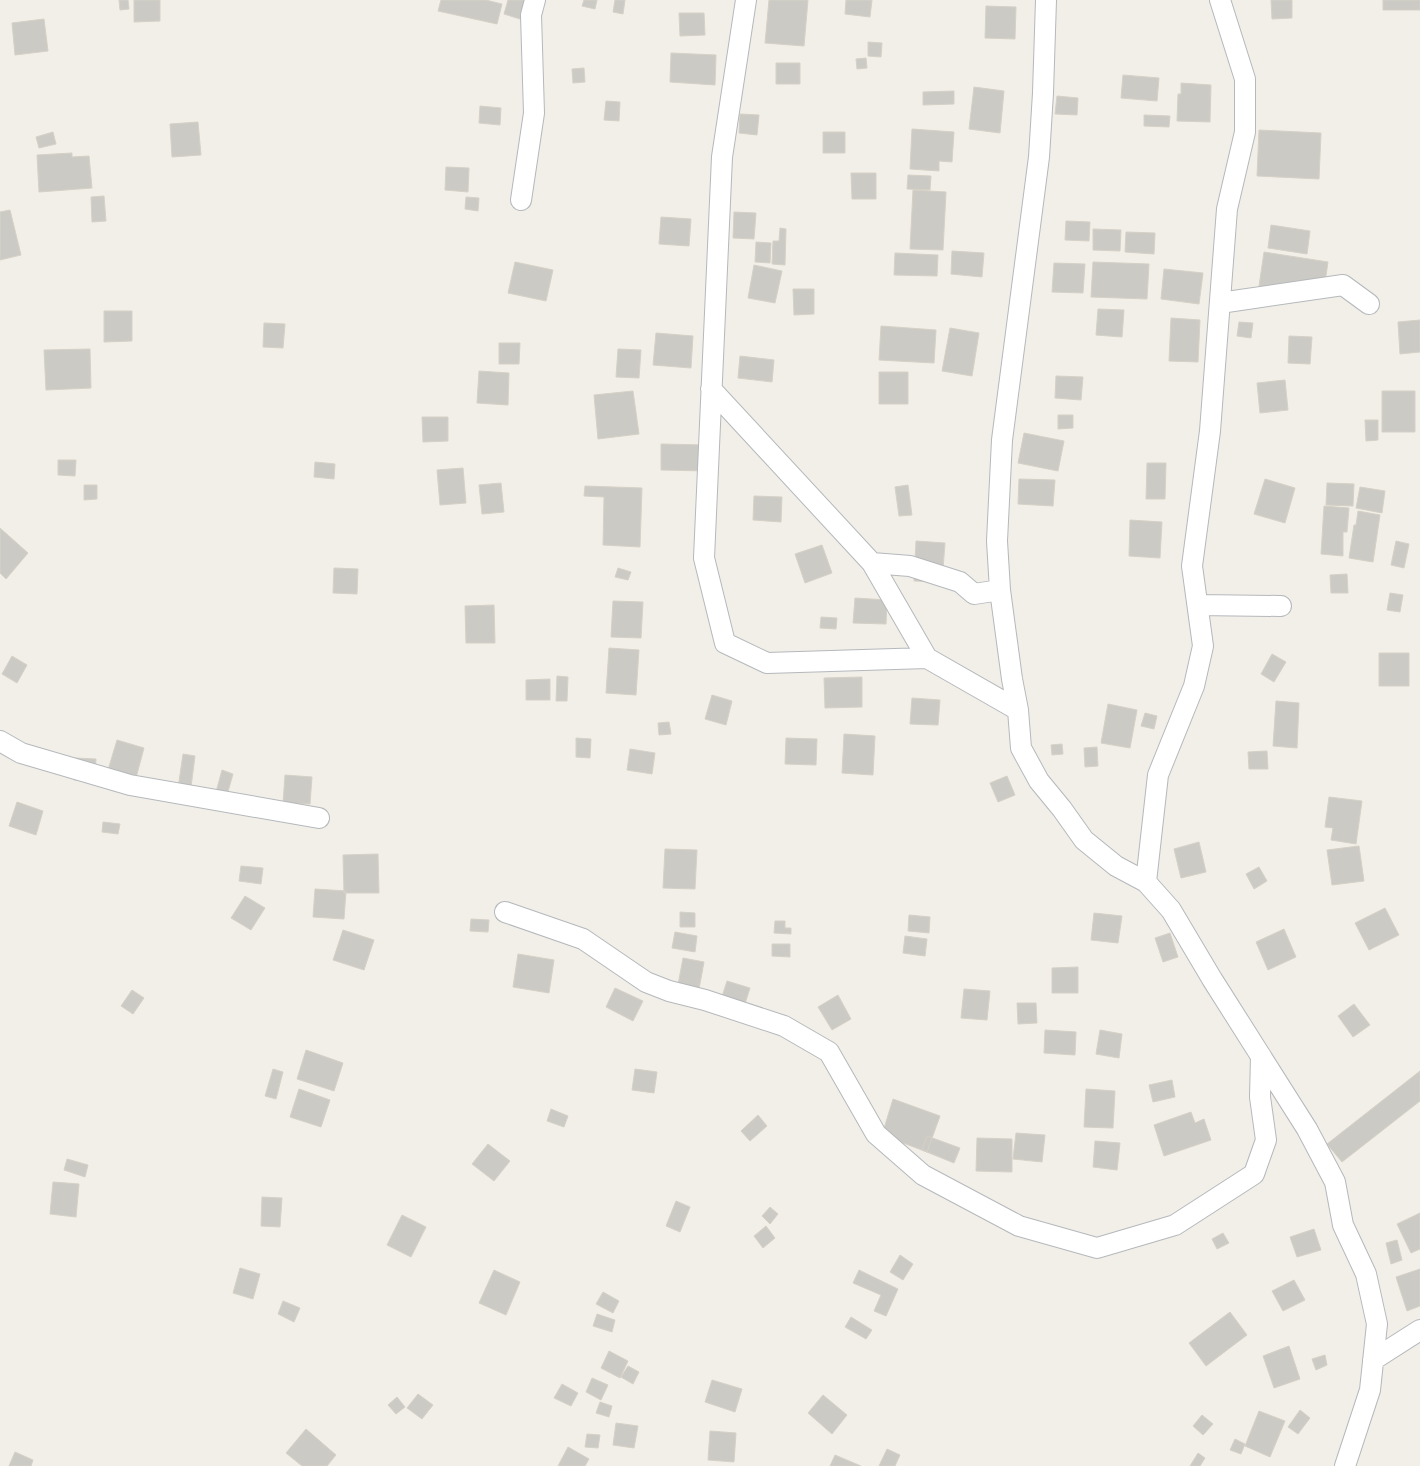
<svg xmlns="http://www.w3.org/2000/svg" width="1420" height="1466" font-family="'Golos Text',sans-serif">
<rect width="100%" height="100%" fill="#f1efe8"/>
<path fill="#cccac5" stroke="#d6d1c6" d="M119,0H128L129,9L120,10Z
M134,0H160V21L134,22Z
M441,0H486L502,4L497,24L438,11Z
M508,0H530L523,20L504,14Z
M584,0H597L595,9L582,6Z
M615,0H625L623,14L613,12Z
M769,0H808L804,46L765,43Z
M846,0H872L870,17L845,14Z
M1271,0H1292V18L1272,19Z
M1383,0H1420V10H1383Z
M986,6L1016,7L1015,39L985,38Z
M679,13H704L705,35L680,36Z
M44,19L48,51L15,55L12,23Z
M868,42L882,43L881,57L868,56Z
M671,53L716,55L715,85L670,82Z
M866,58L867,68L857,69L856,59Z
M776,63H800V84H776Z
M584,68L585,82L573,83L572,69Z
M1123,75L1159,78L1157,101L1121,98Z
M1181,83L1211,85L1210,122L1177,121L1178,94H1181Z
M974,87L1004,91L1000,133L969,129Z
M954,91V104L923,105V92Z
M1057,96L1078,98L1077,115L1055,114Z
M606,101L620,102L619,121L604,120Z
M480,106L501,108L500,125L479,123Z
M740,114L759,115L757,135L739,133Z
M1144,115L1170,116L1169,127L1144,126Z
M198,122L201,155L172,157L170,124Z
M912,129L954,132L952,162L939,161V171L910,169Z
M1259,130L1321,133L1319,179L1257,176Z
M53,132L56,144L39,148L36,137Z
M823,132H845V153H823Z
M72,153V157L89,156L92,188L39,192L37,155Z
M446,167L469,168L468,192L445,190Z
M851,173H876V199H852Z
M908,175L931,176L930,190L907,189Z
M913,190L946,192L943,250L910,249Z
M104,196L106,221L92,222L91,197Z
M466,197L479,198L478,211L465,209Z
M10,210L21,255L0,260V212Z
M734,212L756,213L754,239L733,238Z
M661,217L691,219L689,246L659,244Z
M1066,221L1090,222L1089,241L1065,240Z
M1271,225L1310,231L1307,254L1268,248Z
M780,228L786,229L785,265L772,264L773,241H779Z
M1093,229L1121,230L1120,251L1093,250Z
M1126,232L1155,233L1154,254L1125,252Z
M756,242L771,243L770,263L755,262Z
M952,251L984,253L982,277L951,274Z
M1264,252L1328,262L1323,296L1259,286Z
M895,253L938,255L937,276L894,275Z
M515,262L553,270L546,301L508,293Z
M1093,262L1149,264L1147,299L1091,297Z
M1054,263L1085,264L1083,293L1052,292Z
M754,265L782,271L775,303L748,298Z
M1164,269L1203,273L1199,304L1161,299Z
M793,289H814V314L794,315Z
M1098,309L1124,310L1122,337L1096,335Z
M104,311H132V341L104,342Z
M1171,318L1200,320L1198,362L1169,361Z
M1420,320V352L1400,354L1398,322Z
M1239,322L1253,323L1251,338L1237,336Z
M264,323L285,324L283,348L263,347Z
M881,326L936,330L934,363L879,360Z
M950,328L979,333L972,376L942,371Z
M656,333L693,336L691,368L653,365Z
M1289,336L1312,337L1310,364L1288,363Z
M499,343H520L519,364H499Z
M90,349L91,388L46,390L44,350Z
M618,349L641,350L639,378L616,377Z
M740,356L774,360L772,382L738,378Z
M479,371L509,373L508,405L477,403Z
M879,372H908V404H879Z
M1056,376L1083,377L1081,400L1055,398Z
M1285,380L1288,410L1260,413L1257,383Z
M633,391L639,434L598,439L594,395Z
M1382,391H1415V432H1382Z
M1058,415H1073V428L1058,429Z
M422,417H448V441L423,442Z
M1365,420H1378V440L1366,441Z
M1024,433L1064,441L1058,471L1018,463Z
M661,444L706,445L705,471L661,470Z
M58,460H76L75,476L58,475Z
M315,462L335,464L334,479L314,477Z
M1147,463H1166L1165,499H1146Z
M463,468L466,503L440,505L437,470Z
M1019,479L1055,480L1053,506L1018,504Z
M1265,479L1295,488L1285,523L1254,514Z
M501,483L504,512L482,514L479,485Z
M1327,483L1354,484L1353,506L1326,505Z
M84,485H97V499L84,500Z
M908,485L912,515L899,516L895,487Z
M585,486L642,488L640,547L603,545L604,497L584,496Z
M1360,487L1385,491L1382,513L1356,508Z
M754,496L782,497L781,522L753,520Z
M1324,506L1349,508L1347,532H1343V556L1321,554Z
M1358,511L1380,515L1373,562L1349,558L1354,525H1356Z
M1130,520L1162,522L1160,558L1129,556Z
M0,528L28,553L6,579L0,573Z
M916,541L945,543L942,582L914,581Z
M1396,541L1409,544L1404,568L1391,565Z
M822,545L832,573L805,583L795,554Z
M334,568L358,569L357,594L333,593Z
M618,568L631,572L628,580L615,577Z
M1347,574L1348,593H1331L1330,575Z
M1390,593L1403,595L1400,612L1387,610Z
M855,598L887,600L886,624L853,623Z
M613,601L643,602L641,638L611,637Z
M494,605L495,643H466L465,606Z
M821,617L837,618L836,629L820,628Z
M609,648L639,650L636,695L606,693Z
M1379,653H1409V686H1379Z
M1272,654L1286,662L1274,682L1261,674Z
M12,656L27,665L17,683L2,674Z
M557,676L568,677L567,701H556Z
M862,677V707L825,708L824,678Z
M550,679V700H526V680Z
M712,695L732,701L726,725L705,719Z
M912,698L940,700L938,725L910,724Z
M1276,701L1299,703L1297,748L1273,746Z
M1108,704L1137,710L1130,748L1101,743Z
M1145,713L1157,716L1154,729L1141,726Z
M669,722L671,734L659,735L658,723Z
M844,734L875,736L873,775L842,773Z
M576,738L591,739L590,758L576,757Z
M786,738L817,739L816,765L785,764Z
M117,740L144,748L136,778L108,770Z
M1062,744L1063,754L1052,755L1051,745Z
M1097,747L1098,766L1085,767L1084,748Z
M630,749L655,753L652,774L627,770Z
M1267,751L1268,769H1249L1248,752Z
M183,754L195,756L189,803L176,802Z
M75,758L96,759L95,781L74,780Z
M222,770L233,774L227,795L216,792Z
M285,775L312,777L310,804L283,803Z
M1007,776L1015,795L998,802L990,783Z
M1329,797L1362,801L1356,844L1331,840L1333,828L1325,827Z
M17,802L43,811L36,835L9,826Z
M103,822L120,824L118,834L102,832Z
M1199,842L1206,872L1181,878L1174,849Z
M1359,846L1364,881L1332,885L1327,850Z
M665,849L697,850L695,889L663,888Z
M378,854L379,893H344L343,855Z
M241,866L263,868L261,884L239,881Z
M1259,867L1267,881L1254,889L1246,874Z
M315,889L346,891L344,919L313,917Z
M245,896L265,908L251,930L231,918Z
M1385,908L1399,935L1369,950L1355,923Z
M680,912L695,913V927H680Z
M1094,913L1122,916L1118,943L1091,940Z
M909,915L930,917L929,933L908,931Z
M471,919L489,920L488,932L470,931Z
M775,921H785V928H791V934L774,933Z
M1284,929L1296,957L1268,970L1256,942Z
M343,930L374,940L364,970L333,960Z
M675,932L697,936L695,952L672,948Z
M1170,933L1178,957L1163,962L1155,938Z
M905,936L927,939L925,956L903,953Z
M772,944H790V957L772,956Z
M518,954L554,960L549,993L513,987Z
M683,958L704,962L699,989L678,985Z
M1078,967V993H1052V968Z
M727,981L750,988L743,1010L720,1003Z
M615,988L643,1001L633,1021L606,1007Z
M964,989L990,991L987,1020L961,1018Z
M132,990L144,998L133,1014L121,1006Z
M838,995L851,1019L832,1030L818,1007Z
M1017,1003H1036L1037,1023L1018,1024Z
M1354,1004L1370,1025L1353,1037L1338,1016Z
M1045,1030L1076,1032L1075,1055L1044,1053Z
M1100,1030L1122,1034L1119,1058L1096,1054Z
M306,1050L343,1063L334,1091L297,1079Z
M273,1069L283,1072L276,1099L265,1096Z
M635,1069L657,1072L654,1093L632,1090Z
M1420,1071V1101L1342,1162L1327,1144Z
M1172,1080L1175,1097L1153,1102L1149,1085Z
M299,1089L330,1100L321,1127L290,1117Z
M1086,1089L1115,1091L1113,1128L1084,1127Z
M893,1099L940,1116L927,1152L882,1135Z
M551,1109L568,1116L564,1127L547,1121Z
M1191,1112L1195,1123L1204,1119L1211,1140L1164,1156L1154,1125Z
M758,1115L767,1126L750,1141L741,1131Z
M1016,1133L1045,1135L1042,1162L1013,1159Z
M927,1136L960,1148L954,1163L922,1150Z
M977,1138L1012,1139V1172L976,1171Z
M1095,1141L1120,1143L1117,1170L1093,1167Z
M488,1144L510,1161L494,1181L472,1164Z
M67,1159L88,1165L85,1177L64,1170Z
M53,1182L79,1184L76,1217L50,1214Z
M262,1197L282,1198L280,1227L261,1226Z
M676,1201L690,1207L680,1232L666,1226Z
M770,1207L778,1214L770,1224L762,1216Z
M1420,1213V1249L1411,1253L1397,1224Z
M402,1215L426,1227L411,1257L387,1245Z
M766,1226L775,1238L763,1248L754,1236Z
M1314,1229L1321,1250L1297,1257L1290,1237Z
M1223,1233L1229,1243L1217,1249L1212,1239Z
M1397,1240L1402,1260L1391,1264L1386,1243Z
M900,1255L913,1264L903,1280L890,1272Z
M240,1268L260,1274L253,1299L233,1293Z
M1420,1269V1306L1407,1311L1396,1277Z
M494,1270L520,1282L506,1315L479,1303Z
M859,1270L898,1289L886,1316L874,1311L881,1295L853,1283Z
M1294,1280L1305,1300L1283,1311L1272,1291Z
M603,1292L619,1301L613,1313L596,1304Z
M283,1301L300,1308L294,1322L278,1314Z
M1230,1312L1247,1335L1206,1366L1189,1343Z
M597,1314L615,1320L612,1332L593,1326Z
M851,1317L872,1330L866,1339L845,1327Z
M1289,1346L1300,1379L1274,1388L1263,1356Z
M609,1351L628,1361L620,1378L601,1368Z
M1325,1355L1327,1365L1316,1370L1312,1359Z
M628,1366L639,1372L633,1384L621,1377Z
M592,1378L608,1385L601,1400L586,1392Z
M712,1380L742,1389L735,1412L705,1402Z
M562,1384L578,1393L571,1406L554,1398Z
M418,1394L433,1405L422,1419L407,1408Z
M823,1395L847,1415L832,1434L808,1413Z
M397,1397L405,1407L396,1414L388,1405Z
M600,1402L612,1406L609,1417L596,1413Z
M1300,1410L1310,1418L1298,1434L1288,1427Z
M1259,1411L1285,1421L1270,1457L1245,1446Z
M1202,1415L1213,1424L1203,1435L1193,1426Z
M616,1423L638,1426L634,1448L613,1445Z
M306,1429L336,1455L327,1466H302L286,1453Z
M710,1431L736,1433L734,1462L708,1460Z
M587,1434L600,1435L598,1448L585,1447Z
M1235,1439L1245,1444L1241,1454L1230,1450Z
M568,1447L589,1459L585,1466H558Z
M887,1449L900,1455L895,1466H879Z
M15,1452L33,1460L31,1466H9Z
M1198,1453L1205,1458L1200,1466H1190Z
M835,1455L861,1466H830Z"/>
<g fill="none" stroke-linecap="round" stroke-linejoin="round">
<defs>
<path id="minor" d="M746,0L722,157L704,558L725,643L767,663L927,658L1018,710
M1046,0L1043,93L1039,157L1002,440L997,541L1000,590L1012,679L1018,710L1021,748L1039,781L1062,809L1084,840L1116,866L1146,882L1171,910L1212,979L1307,1129L1335,1182L1343,1225L1366,1274L1377,1324L1370,1390L1345,1466
M521,200L534,113L531,15L535,0
M1220,303L1343,285L1369,304
M711,389L872,563L927,658
M872,563L910,566L960,582L974,594L1000,590
M1198,605L1281,606
M0,741L21,753L130,785L319,818
M1146,882L1158,775L1194,686L1203,646L1192,566L1210,431L1227,209L1245,132V79L1220,0
M505,912L583,939L646,982L669,991L705,1000L784,1026L829,1052L876,1134L923,1175L1019,1226L1097,1248L1175,1225L1254,1174L1266,1140L1260,1097L1261,1056
M1373,1360L1420,1330"/>
</defs>
<use href="#minor" stroke="#b5b8bc" stroke-width="22"/>
<use href="#minor" stroke="#fff" stroke-width="20"/>
</g>
</svg>
